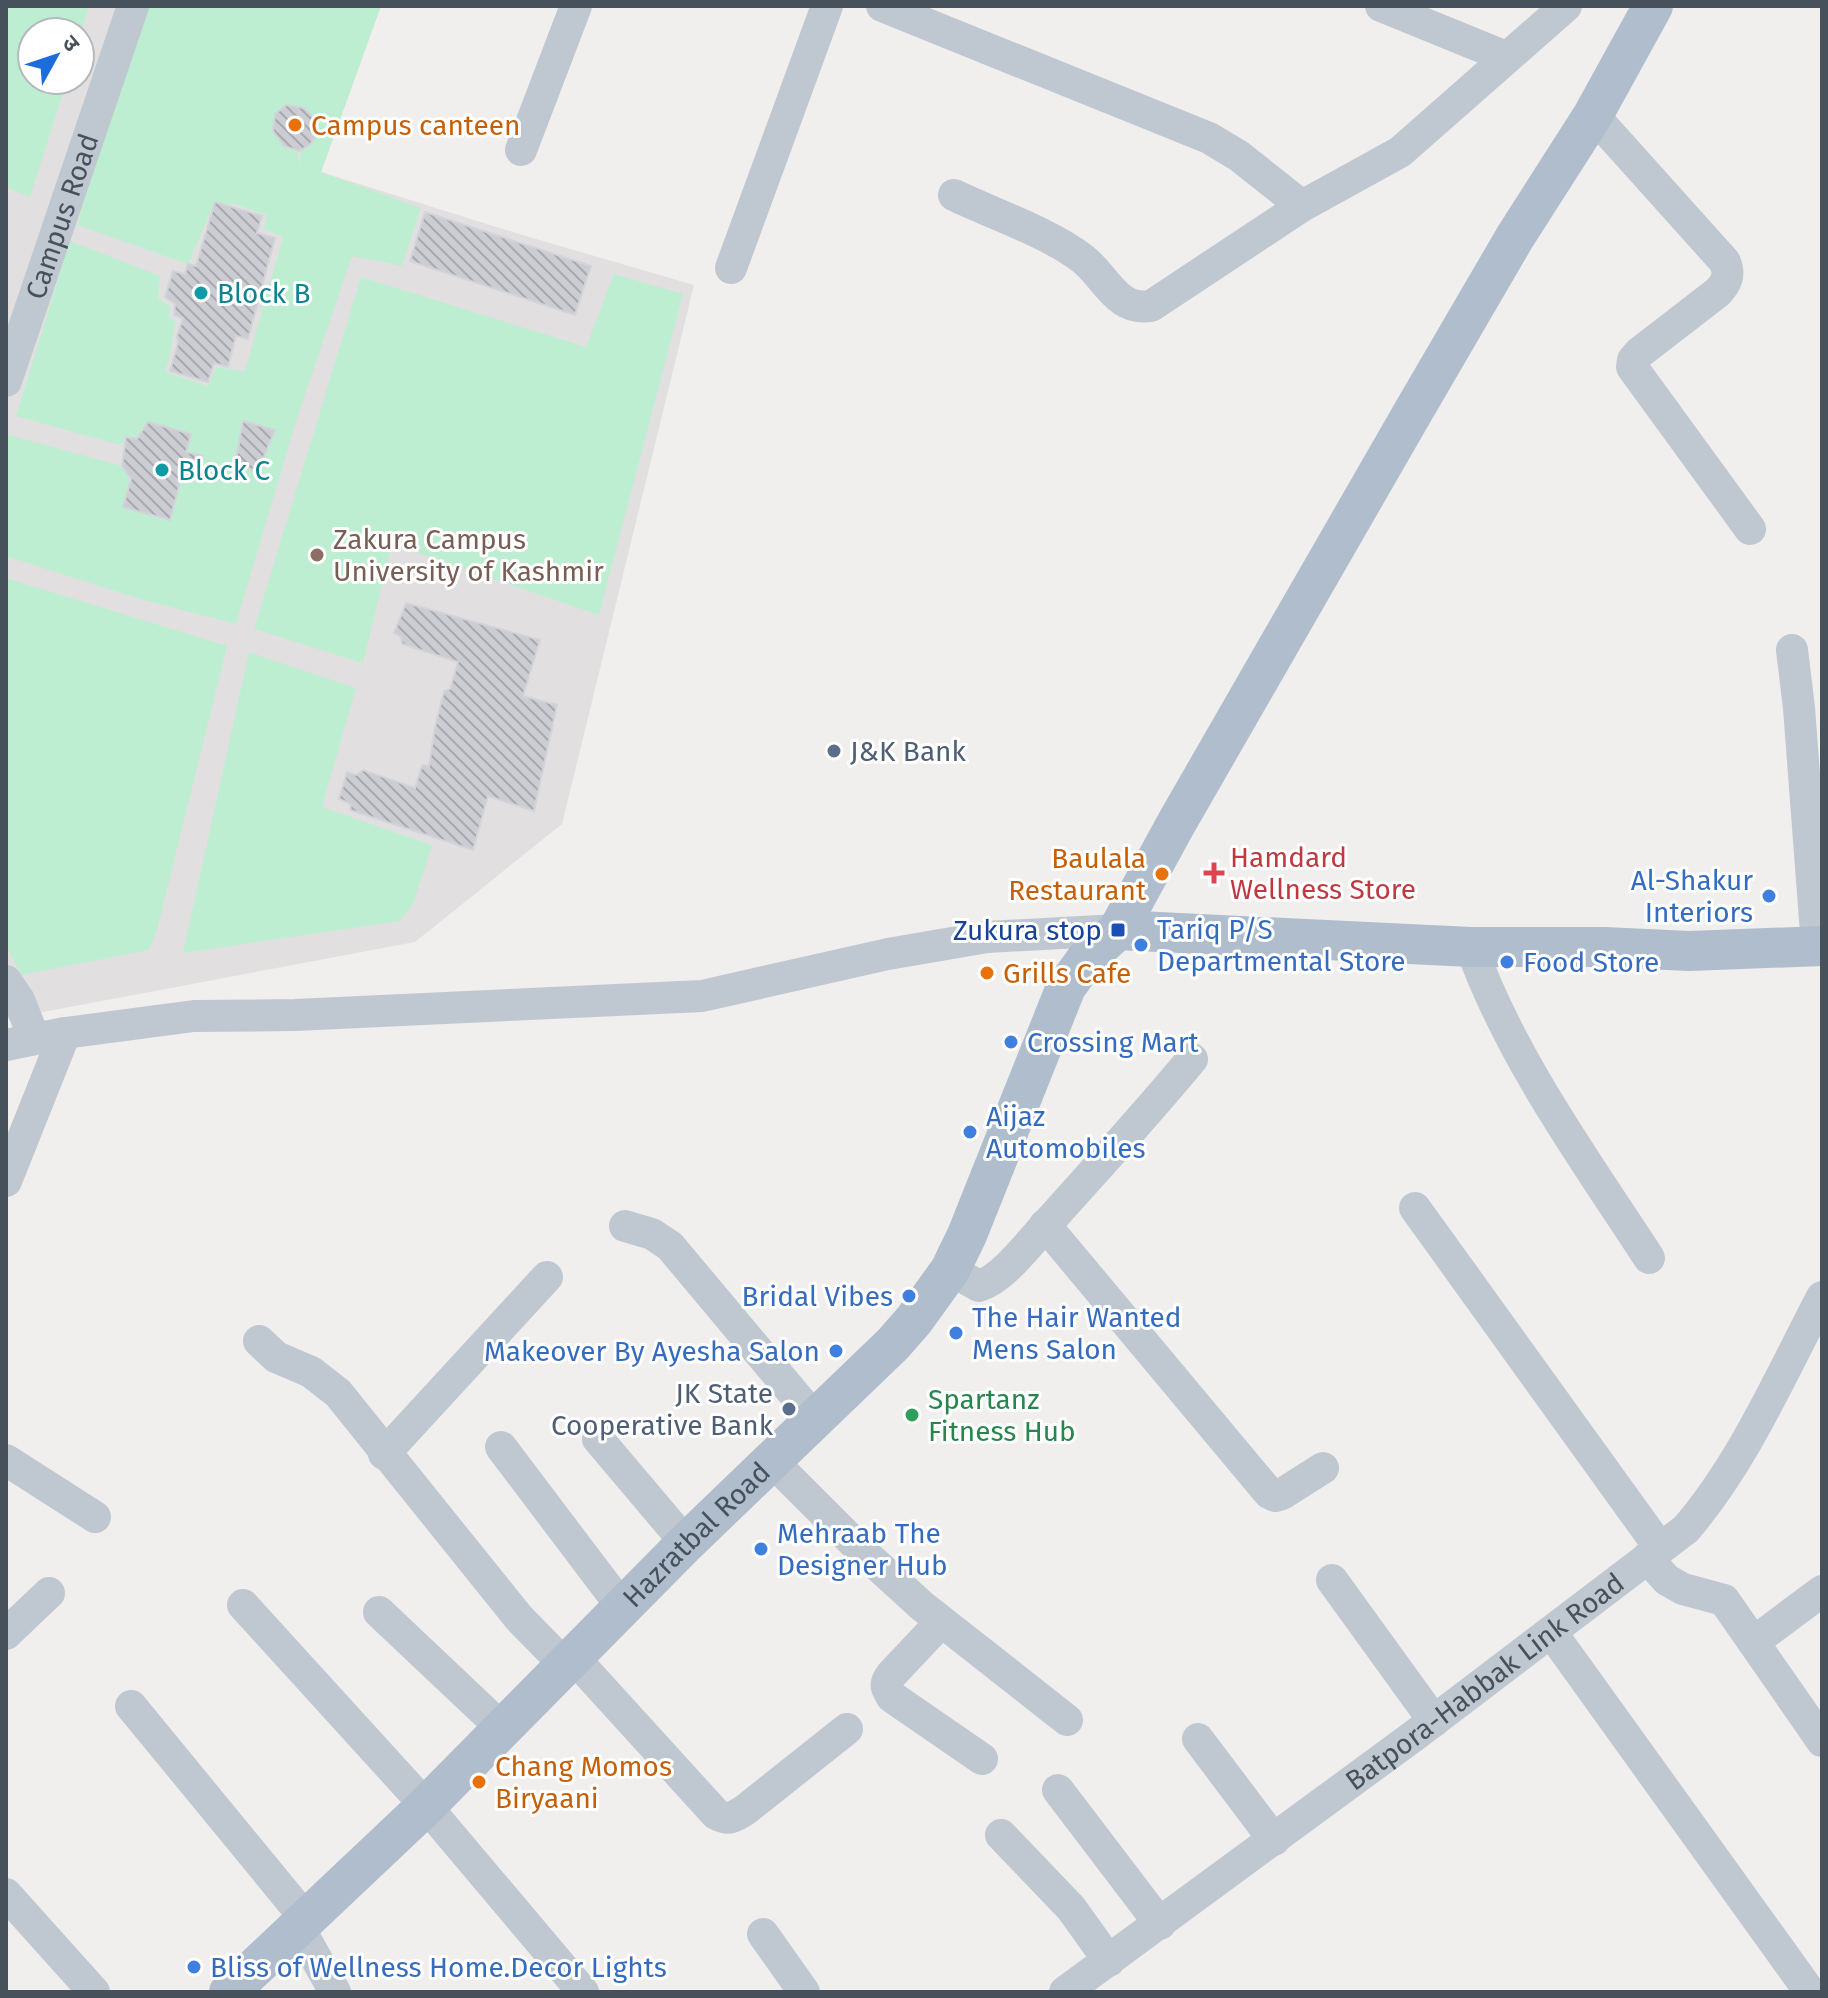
<svg xmlns="http://www.w3.org/2000/svg" width="1828" height="1998" font-family="'Fira Sans','Noto Sans Devanagari',sans-serif">
<defs>
<pattern id="building-back-hatch" width="6" height="6" patternUnits="userSpaceOnUse" patternTransform="scale(2)"><rect width="6" height="6" fill="#cbcdd3"/><path d="M-1 5l2 2M0 0l6 6M5-1l2 2" fill="none" stroke="#a7a9ae"/></pattern>
</defs>
<rect width="100%" height="100%" fill="#f1eeee"/>
<path fill="#e2dfe0" fill-rule="evenodd" d="M6,6H381L321,172L519,234L694,285L562,824L415,942L6,1019ZM32,32H80V80H32Z"/>
<path fill="#beeed1" fill-rule="evenodd" d="M6,6H89L80,36V32H32V80H67L30,197L6,187V106L9,97L6,96Z
M143,6H381L321,172L421,208L402,266L352,256L298,415L236,624L143,600L6,556V445L9,435L122,466L131,479L123,507L170,520L182,475L196,479L203,457L186,452L148,422L137,439L127,437L120,445L16,416L70,241L160,276L158,298L170,306L169,317L176,322C171,340 172,353 165,372L208,386L216,367L245,371L283,237L264,229L267,215L231,203L227,206L215,202L188,264L77,225ZM286,105C306,109 313,112 317,133L310,145L300,151V166L297,150L284,146L273,131L275,114Z
M614,274L683,294L599,615L392,544L363,663L254,629L361,277L586,347Z
M6,578L227,646L156,934L149,950L21,975L6,946Z
M249,652L356,688L322,807L432,845L413,904L400,921L183,953Z"/>
<path fill="url(#building-back-hatch)" stroke="#d2d4da" stroke-width="2" d="M286,105L304,108L315,119L317,133L310,145L299,151L284,146L273,131L275,114Z
M215,202L262,216L257,233L275,238L248,339L236,336L228,367L214,363L208,382L170,371L178,343L177,336L183,318L174,315L175,304L165,297L173,271L185,274L188,264L196,266Z
M425,212L591,266L575,315L410,261Z
M243,421L275,430L258,471L235,465Z
M148,422L191,434L186,452L203,456L196,480L182,475L170,520L123,507L131,479L122,466L126,437L137,439Z
M406,603L540,640L523,696L557,705L534,811L488,796L473,850L350,810L351,804L339,799L347,772L356,775L363,770L415,788L422,765L429,766L435,727L444,691L450,689L458,662L402,644L401,637L394,633Z"/>
<g fill="none" stroke-linecap="round" stroke-linejoin="round">
<g stroke="#bfc8d0" stroke-width="32">
<path d="M882,6L1209,138L1239,156L1302,206"/>
<path d="M1381,6L1506,57"/>
<path d="M1593,115L1725,262C1730,275 1727,282 1718,292L1639,353L1633,360L1632,367L1750,529"/>
<path d="M521,150L576,6"/>
<path d="M954,195C993,214 1050,233 1083,259C1107,278 1116,311 1151,306L1302,206L1400,152L1566,6"/>
<path d="M731,268L827,6"/>
<path id="s1" d="M6,381L133,6"/>
<path d="M1792,650L1799,708L1817,946"/>
<path d="M1471,947C1512,1060 1584,1158 1649,1258"/>
<path d="M6,981L19,1000L34,1038"/>
<path d="M6,1045L65,1033L194,1016L295,1015L702,996L888,954L987,937L1118,930"/>
<path d="M6,1181L65,1033"/>
<path d="M1415,1208L1660,1548"/>
<path d="M1045,1225L1269,1493L1275,1496L1282,1494L1323,1468"/>
<path d="M625,1226L652,1234L670,1246L816,1420"/>
<path d="M950,1270L979,1286C1003,1279 1029,1243 1046,1225C1095,1170 1145,1116 1192,1059"/>
<path d="M259,1341L276,1357L311,1372L338,1393L519,1618L566,1666"/>
<path d="M598,1439L686,1543"/>
<path d="M501,1447L622,1607"/>
<path d="M384,1454L547,1277"/>
<path d="M6,1460L95,1517"/>
<path d="M772,1461L865,1554L922,1606L1067,1720"/>
<path d="M1647,1558L1667,1580L1683,1589L1724,1600L1822,1741"/>
<path d="M1332,1580L1434,1721"/>
<path d="M243,1605L426,1806L583,1992"/>
<path d="M379,1612L504,1730"/>
<path d="M941,1622L891,1675C884,1684 886,1688 892,1697L982,1759"/>
<path d="M1551,1632L1810,1992"/>
<path d="M6,1634L49,1593"/>
<path d="M1755,1641L1822,1591"/>
<path d="M574,1658L716,1814C728,1821 734,1817 745,1810L847,1729"/>
<path d="M131,1706L306,1919"/>
<path d="M1198,1739L1274,1840"/>
<path d="M1058,1790L1160,1924"/>
<path d="M1001,1835L1071,1908L1109,1961"/>
<path d="M6,1894L94,1992"/>
<path d="M298,1926L335,1992"/>
<path d="M763,1934L804,1992"/>
<path id="s2" d="M1065,1992L1415,1735L1686,1529C1744,1461 1781,1375 1822,1297"/>
</g>
<g stroke="#afbdcd" stroke-width="40">
<path d="M1118,930L1471,947H1604L1689,951L1822,946"/>
<path id="s3" d="M229,1992L426,1806L686,1543L893,1344L914,1320L950,1270L967,1235L1066,987L1087,958L1118,930L1177,822L1413,412L1515,237L1593,115L1653,6"/>
</g>
</g>
<g fill="#e8710a" stroke="#fff" stroke-width="3">
<circle cx="295" cy="125" r="8"/>
<circle cx="1162" cy="874" r="8"/>
<circle cx="987" cy="973" r="8"/>
<circle cx="479" cy="1782" r="8"/>
</g>
<g fill="#0f9aa8" stroke="#fff" stroke-width="3">
<circle cx="201" cy="293" r="8"/>
<circle cx="162" cy="470" r="8"/>
</g>
<circle fill="#8d6e63" stroke="#fff" stroke-width="3" cx="317" cy="555" r="8"/>
<g fill="#5c6f8a" stroke="#fff" stroke-width="3">
<circle cx="834" cy="751" r="8"/>
<circle cx="789" cy="1409" r="8"/>
</g>
<path fill="#e0444e" stroke="#fff" stroke-width="3" d="M1210 861h8v8h8v8h-8v8h-8v-8h-8v-8h8z"/>
<g fill="#3f7fe0" stroke="#fff" stroke-width="3">
<circle cx="1769" cy="896" r="8"/>
<circle cx="1141" cy="945" r="8"/>
<circle cx="1507" cy="962" r="8"/>
<circle cx="1011" cy="1042" r="8"/>
<circle cx="970" cy="1132" r="8"/>
<circle cx="909" cy="1296" r="8"/>
<circle cx="956" cy="1333" r="8"/>
<circle cx="836" cy="1351" r="8"/>
<circle cx="761" cy="1549" r="8"/>
<circle cx="194" cy="1967" r="8"/>
</g>
<rect fill="#1a4fb4" stroke="#fff" stroke-width="3" x="1110" y="922" width="16" height="16" rx="4"/>
<circle fill="#2e9e5b" stroke="#fff" stroke-width="3" cx="912" cy="1415" r="8"/>
<g text-anchor="middle" stroke-width="6" stroke-linejoin="round" paint-order="stroke">
<g font-size="28" fill="#c56008" stroke="#fff" text-anchor="start">
<text x="311" y="135">Campus canteen</text>
<text x="1146" y="868" text-anchor="end">Baulala<tspan x="1146" dy="32">Restaurant</tspan></text>
<text x="1003" y="983">Grills Cafe</text>
<text x="495" y="1776">Chang Momos<tspan x="495" dy="32">Biryaani</tspan></text>
</g>
<g font-size="28" fill="#47515b" stroke="#fff">
<text dy="10" stroke="none"><textPath href="#s1" startOffset="174">Campus Road</textPath></text>
<text dy="10" stroke="none"><textPath href="#s3" startOffset="654">Hazratbal Road</textPath></text>
<text dy="10" stroke="none"><textPath href="#s2" startOffset="522">Batpora-Habbak Link Road</textPath></text>
</g>
<g font-size="28" fill="#0d838f" stroke="#fff" text-anchor="start">
<text x="217" y="303">Block B</text>
<text x="178" y="480">Block C</text>
</g>
<g font-size="28" fill="#785e54" stroke="#fff" text-anchor="start">
<text x="333" y="549">Zakura Campus<tspan x="333" dy="32">University of Kashmir</tspan></text>
</g>
<g font-size="28" fill="#4e5e75" stroke="#fff" text-anchor="start">
<text x="850" y="761">J&amp;K Bank</text>
<text x="773" y="1403" text-anchor="end">JK State<tspan x="773" dy="32">Cooperative Bank</tspan></text>
</g>
<g font-size="28" fill="#be3a42" stroke="#fff" text-anchor="start">
<text x="1230" y="867">Hamdard<tspan x="1230" dy="32">Wellness Store</tspan></text>
</g>
<g font-size="28" fill="#366cbe" stroke="#fff" text-anchor="start">
<text x="1753" y="890" text-anchor="end">Al-Shakur<tspan x="1753" dy="32">Interiors</tspan></text>
<text x="1157" y="939">Tariq P/S<tspan x="1157" dy="32">Departmental Store</tspan></text>
<text x="1523" y="972">Food Store</text>
<text x="1027" y="1052">Crossing Mart</text>
<text x="986" y="1126">Aijaz<tspan x="986" dy="32">Automobiles</tspan></text>
<text x="893" y="1306" text-anchor="end">Bridal Vibes</text>
<text x="972" y="1327">The Hair Wanted<tspan x="972" dy="32">Mens Salon</tspan></text>
<text x="820" y="1361" text-anchor="end">Makeover By Ayesha Salon</text>
<text x="777" y="1543">Mehraab The<tspan x="777" dy="32">Designer Hub</tspan></text>
<text x="210" y="1977">Bliss of Wellness Home.Decor Lights</text>
</g>
<g font-size="28" fill="#164399" stroke="#fff" text-anchor="end">
<text x="1102" y="940">Zukura stop</text>
</g>
<g font-size="28" fill="#27864d" stroke="#fff" text-anchor="start">
<text x="928" y="1409">Spartanz<tspan x="928" dy="32">Fitness Hub</tspan></text>
</g>
</g>
<rect width="1828" height="1998" fill="none" stroke="#47515b" stroke-width="16"/>
<g transform="translate(56 56) rotate(50)"><circle r="38" fill="#ffffff" stroke="#b5b9bd" stroke-width="2"/>
<path d="M0-6L14 30L0 20L-14 30Z" fill="#1d6cdc"/>
<text y="-12" font-size="22" font-weight="bold" text-anchor="middle" fill="#47515b">उ</text>
</g>
</svg>
